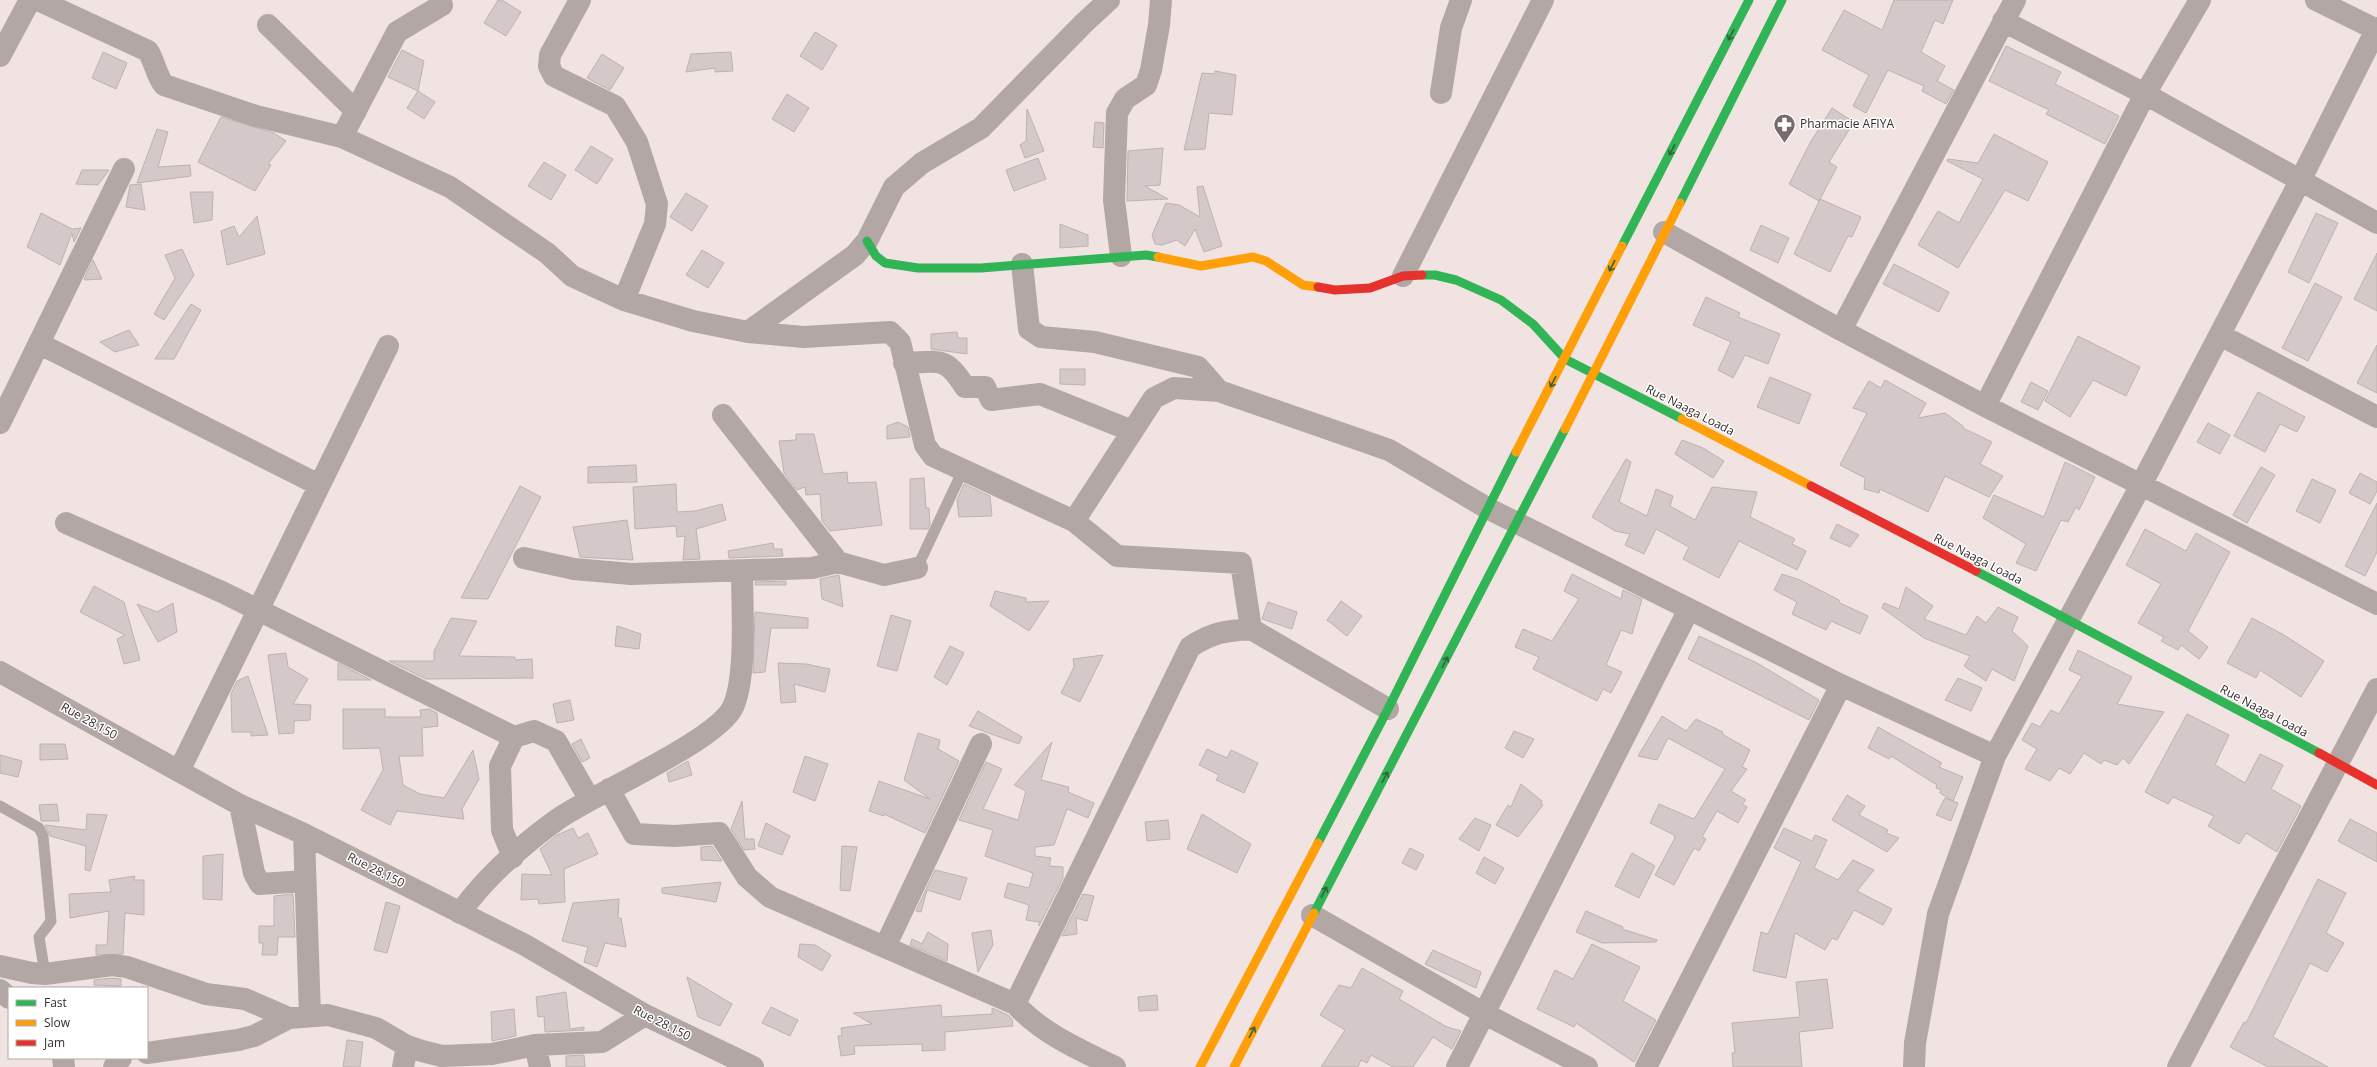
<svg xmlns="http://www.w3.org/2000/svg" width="2377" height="1067" font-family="'Open Sans',sans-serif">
<rect width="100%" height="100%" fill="#f1e3e1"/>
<path fill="#d4c9c8" stroke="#bdb2b0" d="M498,0H502L521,12L506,36L484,23Z
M1894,0H1953L1943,24L1935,20L1921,52L1945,66L1937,81L1954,90L1946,104L1922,91L1924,86L1888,70L1866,113L1853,106L1869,75L1822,50L1844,10L1882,30Z
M815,32L837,45L822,70L800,56Z
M2006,46L2061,72L2055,84L2119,116L2105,144L2046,114L2049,110L1989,81Z
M402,50L424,61L418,91L388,77Z
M103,52L127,63L116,89L92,78Z
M731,52L733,71L715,72V68L686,72L691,54Z
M602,54L624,68L610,90L587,78Z
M1215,71L1236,75L1232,115L1209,113L1205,149L1184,150L1202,73L1214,74Z
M418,91L435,102L424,119L407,108Z
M787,94L809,108L794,132L772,119Z
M1832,108L1854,122L1829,162L1837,167L1819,201L1789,184L1810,143Z
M1027,109L1044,151L1025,158L1020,145L1026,141Z
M221,117L274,133L286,141L268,164L271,165L255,191L198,162Z
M1095,122L1104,123L1103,148L1093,147Z
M157,129L168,132L158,167L190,165L191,176L137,183Z
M1994,134L2048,162L2028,201L2005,190L1958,268L1918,245L1938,211L1959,223L1983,179L1947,161L1948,159L1978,163Z
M591,146L613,159L597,184L575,170Z
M1163,148L1160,185L1145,186L1168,199L1127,201L1128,151Z
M1038,158L1046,179L1014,191L1006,170Z
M544,162L566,175L551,200L528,186Z
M82,170H109L98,185L76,184Z
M141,184L145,210L126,207L130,185Z
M1203,186L1222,246L1204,252L1195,229L1185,246L1177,240L1162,245L1155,244L1152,235L1166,203L1179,205L1200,217L1197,187Z
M190,192H213L212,220L194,223Z
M686,193L708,206L692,231L670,217Z
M1820,199L1861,217L1852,237L1848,236L1830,272L1794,254Z
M41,213L72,229L81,228L74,242L72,233L60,265L27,247Z
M2316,213L2338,223L2309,283L2288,272Z
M257,216L265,254L227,265L221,231L234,226L239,237Z
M1060,224L1088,235V246L1060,248Z
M1761,225L1789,238L1778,263L1750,250Z
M182,249L194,275L164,320L154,314L175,278L165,255Z
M702,250L724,263L708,288L686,275Z
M2377,253V311L2354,299Z
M93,260L102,279L85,280L84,279Z
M1894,264L1949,292L1939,312L1883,284Z
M2315,283L2342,297L2308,361L2282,348Z
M1706,297L1740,313L1738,317L1780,334L1768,364L1745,355L1733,378L1718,370L1731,342L1693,325Z
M191,304L201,310L174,359H155Z
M129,330L139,345L115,352L100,342Z
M957,332L958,338H967V354L931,349V334Z
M2078,336L2140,367L2126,396L2093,380L2070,417L2045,401Z
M2377,345V393L2357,383Z
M1060,369H1085V385L1060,384Z
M1770,377L1811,394L1799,424L1757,407Z
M1885,380L1926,403L1918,418L1945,413L1963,426V428L1992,442L1980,464L2003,476L1989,497L1945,476L1928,512L1880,489L1879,493L1864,489L1865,478L1840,465L1867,413L1853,408L1869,381L1881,388Z
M2031,382L2048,391L2038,410L2021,402Z
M2258,392L2305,417L2297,432L2280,424L2265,452L2234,436Z
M898,422L908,427L910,437L887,439V426Z
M2208,423L2230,435L2220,454L2197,442Z
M796,434H814L823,474L847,472L848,483L876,482L882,525L830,531L822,521L820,494L806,495L805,487L797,490L784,473L779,441L796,440Z
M1682,440L1703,448L1724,461L1713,478L1675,454Z
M1626,459L1631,462L1619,502L1647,516L1656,489L1673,496L1670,506L1695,520L1712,487L1757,492L1750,517L1795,539L1792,544L1806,551L1797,570L1739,541L1719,578L1683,559L1689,547L1656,529L1644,554L1625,545L1630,534L1615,531L1592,517Z
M2065,462L2095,477L2079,510L2076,507L2068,522L2061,520L2036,571L2016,563L2026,544L1983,518L1994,495L2044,517Z
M636,465L637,482L588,483V467Z
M2261,467L2275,475L2247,523L2233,515Z
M2360,473L2377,482V491L2370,504L2349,493Z
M924,478L926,508H929L930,525L928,529H910V479Z
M2312,479L2336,490L2320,523L2296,511Z
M676,484L677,512L695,511L722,504L726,520L696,529L700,559L683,560L685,536L677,537L676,526L635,529L633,487Z
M964,484L990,496L992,516L959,517L957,500Z
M520,486L541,497L488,599L461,598Z
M2377,503V552L2365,576L2345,566Z
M627,520L633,560L580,557L573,527Z
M1837,524L1859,535L1850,547L1830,538Z
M2145,529L2186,551L2196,533L2230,552L2188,631L2208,647L2199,659L2181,645L2178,650L2161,641L2164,637L2138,623L2161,584L2126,565Z
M773,543L774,549H782L783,556L729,558L728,551Z
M1572,574L1621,599L1623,590L1642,599L1632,634L1621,630L1606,665L1622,672L1611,693L1603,689L1597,701L1533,669L1539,657L1515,647L1523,629L1552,641L1579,599L1564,591Z
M1782,574L1800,580L1839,600L1840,603L1868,616L1860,634L1831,621L1826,630L1792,614L1797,602L1774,590Z
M839,575L843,607L822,599L820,579Z
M786,581V585H755V582Z
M94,586L124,602L140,660L124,664L117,639L125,635L80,612Z
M1906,587L1933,606L1924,619L1966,635L1977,616L1986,623L1998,607L2018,617L2012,631L2028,646L2014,681L1992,669L1986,681L1964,666L1970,656L1924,638L1882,608L1884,603L1899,609Z
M995,591L1026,598V602L1049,601L1029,631L990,606Z
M1341,601L1362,616L1347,636L1327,620Z
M1268,602L1297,612L1292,629L1262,619Z
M173,603L177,632L158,642L137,604L157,612Z
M755,612L808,618V628H771L765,672L753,673Z
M891,615L911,621L897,671L877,666Z
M451,618L477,621L459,656L515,657V660L532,659L533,678L426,679L389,661H434V651Z
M2252,618L2284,635L2324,661L2301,697L2260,670L2256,678L2227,663Z
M617,626L641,634L639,649L615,646Z
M1699,636L1757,663L1819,700L1809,720L1688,659Z
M950,646L964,653L947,685L934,677Z
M2078,650L2132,677L2117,704L2164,712L2129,764L2123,758L2117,765L2104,760L2101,764L2084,753L2070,774L2059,768L2050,781L2025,769L2037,749L2022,740L2032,723L2040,727L2051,710L2059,714L2082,676L2069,670Z
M286,653L288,667L308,679L293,704L311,705L310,720L294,721V733L279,734L268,655Z
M1103,655L1080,702L1061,693L1074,667L1073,659Z
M338,663L371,680H338Z
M778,663L806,664L830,669L825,692L794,684L796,702L781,703Z
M248,676L267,732L268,735L251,736V732H232L231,694L237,681Z
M1958,678L1982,688L1971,711L1945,700Z
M570,700L574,720L557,723L553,704Z
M343,709H385V717H421L420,710L429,709L437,713L438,726L422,728L423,756H399L403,785L420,794L444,798L473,750L479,779L462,809L464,819L397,811L390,825L361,810L383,770L380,748L343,749Z
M978,711L1022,737L1019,744L969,726Z
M2187,714L2229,735L2215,765L2245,783L2260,754L2283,765L2271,789L2301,806L2277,852L2246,833L2239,844L2208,826L2214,816L2173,797L2168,804L2145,792Z
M1662,716L1686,731L1696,719L1723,732L1722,734L1750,750L1742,767L1747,769L1731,791L1746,800L1742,804L1747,807L1738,823L1717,811L1702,837L1706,839L1699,851L1694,848L1674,885L1655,875L1675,838L1674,835L1650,823L1659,804L1694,819L1725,769L1668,738L1657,760L1638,756Z
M1878,727L1942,763L1939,767L1963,777L1953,801L1940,793L1941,790L1936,788L1937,785L1891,756L1889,759L1868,748Z
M1514,731L1534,739L1523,758L1505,748Z
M918,733L940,740L938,749L959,761L925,833L884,814V816L869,811L879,781L930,799L904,780Z
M581,739L590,758L582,762L572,744Z
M1052,742L1041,780L1069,787L1068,792L1094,803L1088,818L1067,809L1054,845L1035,847V856L1051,858L1049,866L1063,867V878L1039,926V922L1026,920L1029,905L1004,897L1008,883L1029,888L1033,873L985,856L993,830L959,820L986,762L1002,769L983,809L1018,820L1026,791L1014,785Z
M40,744H65L68,759L40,760Z
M1207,749L1227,758L1231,750L1258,763L1244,793L1216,780L1219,775L1199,765Z
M0,755L22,761L18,777L0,773Z
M805,756L828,764L815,801L793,792Z
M688,761L692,775L669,782L667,773Z
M1521,784L1542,801L1541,804L1543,805L1518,837L1496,825L1508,805L1511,807Z
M1847,795L1865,806L1859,815L1888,830L1886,833L1899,838L1887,852L1832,820Z
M1945,798L1958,803L1951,821L1936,815Z
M742,801L745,839H754L755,849L744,850L731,829Z
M57,804L59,821H41L39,805Z
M87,814L107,815L90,871L85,870L86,846L50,836L45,825L86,830Z
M1202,814L1251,844L1237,873L1187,849Z
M1475,818L1491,825L1479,851L1459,839Z
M2350,819L2377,833V862L2338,841Z
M1168,820L1170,839L1147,841L1145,822Z
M766,823L790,836L782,855L758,846Z
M573,828L578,838L588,833L598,854L564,869L565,902L539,904L538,899L521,900L522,874L552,875L540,849L557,835Z
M1784,828L1812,841L1815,835L1827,840L1814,868L1838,880L1853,860L1874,870L1857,891L1892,909L1883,925L1854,910L1837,940L1832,938L1825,950L1795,933L1786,978L1753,971L1761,932L1768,934L1801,862L1774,848Z
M712,846L722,861L701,860V847Z
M842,846L857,847L850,891L840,890Z
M1410,848L1424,855L1416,870L1402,863Z
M1632,853L1655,866L1639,898L1615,886Z
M223,854L222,900L203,899V856Z
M1484,857L1504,868L1495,884L1476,873Z
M935,870L967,878L960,900L927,890L921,912L916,911Z
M135,876L134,880H144V915L125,913L123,954L96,955V945H107L109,911L70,918L69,894L111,892L109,880Z
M2318,879L2346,893L2326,933L2344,943L2327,972L2310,963L2273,1037L2328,1067H2268L2230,1047L2244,1022L2246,1023Z
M721,882L716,902L662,893V888Z
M293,894L295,937H278L277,955H262L263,943H259V926H274V896Z
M1083,894L1094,896L1087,921L1076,918L1077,934L1062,936Z
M619,899L618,918H621L626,947L605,943L597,967L584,962L588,947L562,941L573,903Z
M386,902L400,906L387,953L374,950Z
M1586,911L1623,927L1622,929L1657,940L1656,942L1602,943L1576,932Z
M991,930L993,945L978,972L972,933Z
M928,932L948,944L947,961L910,945L912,939L922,944Z
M800,944L815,945L831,955L822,971L798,957Z
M1592,944L1640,967L1623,1001L1656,1020L1634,1062L1576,1023L1574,1027L1537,1009L1555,970L1573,979Z
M1433,950L1481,972L1476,988L1425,964Z
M1362,968L1403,991L1399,999L1447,1027L1461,1031L1452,1049L1433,1037L1413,1067H1393L1371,1055L1367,1063L1361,1060L1358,1067H1321L1345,1030L1320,1015L1339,985L1351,988Z
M687,977L732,1004L720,1026L698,1017Z
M112,978L121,979V986L94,985V980Z
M1827,979L1833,1028L1799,1032L1802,1067H1733L1732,1053H1735L1732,1023L1800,1017L1796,982Z
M566,992L570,1029L584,1027V1030L545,1032L544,1016L538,1017L536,997Z
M1157,995L1158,1010L1139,1011L1138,997Z
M941,1005L942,1017L992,1014V1008L1008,1015L1012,1019L1013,1026L945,1032V1050L922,1051V1044L854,1046L855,1054L841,1056L838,1036H842L841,1028L872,1024L853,1013Z
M771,1007L798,1020L790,1036L762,1023Z
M514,1009L516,1036L492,1041L491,1012Z
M347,1040L363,1042L360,1067H343Z
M584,1055L585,1067H566V1056Z"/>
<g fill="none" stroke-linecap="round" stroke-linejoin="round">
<path stroke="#b2a7a5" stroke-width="11" d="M917,568L963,470
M0,806L39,828L43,836L51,921L39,937L45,974"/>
<path stroke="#b2a7a5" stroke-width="22" d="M38,0L148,51C155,62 156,75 164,85L256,116L342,137L450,187L547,253L572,276L624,300L693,321L748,332L804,337L890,332L900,342L925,445L933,456L1074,521L1117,556L1241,563L1251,629L1388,709
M580,0L550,55L549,66L554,76L615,106L637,142L657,204L655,224L624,300
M2316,0L2377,30
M2003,21L2145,94L2377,223
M268,25L356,111
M0,56L30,0
M1441,93L1451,28L1461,0
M342,137L397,32L442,5
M1664,232L1841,330L1985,406L2377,604
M1121,256L1114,200L1117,113L1125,99L1146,85L1151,70L1159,25L1161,0
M1022,264L1029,329L1041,337L1095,342L1198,367L1219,391L1389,450L1487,508L1841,685L1995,756
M1403,276L1543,0
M1841,330L2015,0
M748,332L855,255L867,241L894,187L922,163L981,128L1084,23L1109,0
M2220,335L2377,417
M40,344L319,485
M904,363C939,362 945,355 965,387H985L991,400L1040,394L1132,431
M1985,406L2145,94L2200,0
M723,415L838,562L884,575L917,568
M0,423L124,169
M1074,521L1154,398L1174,388L1219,391
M66,523L222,592L514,737
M524,558L574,569L631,574L812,568L838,562
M0,672L240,805L304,834L525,945L645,1015L753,1067
M179,771L388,346
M609,789L634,834L674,836L719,833L747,877L770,897L1015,1004C1043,1034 1078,1049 1115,1067
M240,805L254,873L260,884L305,881
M304,834L310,1016
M513,857L502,830L500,766L514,737L534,731L556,741L590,800
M460,913C486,876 522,845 558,819C595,793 717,741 733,707C747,676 742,607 742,571
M1312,915L1485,1014L1587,1067
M885,947L981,744
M0,966L32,973L45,974L112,965L127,967L206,994L245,999L289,1018
M0,990L9,998
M1015,1004L1190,647C1213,632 1225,631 1251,629
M535,1045L540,1067
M147,1053L238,1040L254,1036L289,1018L328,1015L376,1028L407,1046L422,1051L442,1056L492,1054L535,1045L602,1042L645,1015
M63,1058L64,1067
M114,1067L121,1058
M403,1067L407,1046
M1457,1067L1689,609
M1646,1067L1841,685
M1914,1067L1915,1043L1938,914L1995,756L2141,485L2300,181L2377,28
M2178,1067L2377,689"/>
<path stroke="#30b455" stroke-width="9" d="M1680,203L1782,0
M867,241L876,256L885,263L918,268H981L1146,255L1158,257
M1622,246L1749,0
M1422,275H1435L1456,280L1501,300L1533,324L1565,359L1682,419
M1976,571L2319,753
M1318,843L1388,709L1516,452
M1314,913L1565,429"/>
<path stroke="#ff9f0a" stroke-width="9" d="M1158,257L1201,266L1253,257L1266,261L1303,285L1318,287
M1682,419L1811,486
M1565,429L1680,203
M1516,452L1622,246
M1200,1067L1318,843
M1234,1067L1314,913"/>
<path stroke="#e5322d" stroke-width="9" d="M1318,287L1335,290L1370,288L1403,276L1422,275
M1811,486L1976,571
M2319,753L2377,785"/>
</g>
<defs><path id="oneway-shaft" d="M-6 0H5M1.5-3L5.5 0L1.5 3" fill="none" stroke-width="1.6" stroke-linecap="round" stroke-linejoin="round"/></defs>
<g stroke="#34623c">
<use href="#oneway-shaft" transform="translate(1731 35) rotate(117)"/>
<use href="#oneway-shaft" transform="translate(1672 150) rotate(117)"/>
<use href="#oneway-shaft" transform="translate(1612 266) rotate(117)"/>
<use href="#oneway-shaft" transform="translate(1553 382) rotate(117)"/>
<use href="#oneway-shaft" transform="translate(1445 662) rotate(-62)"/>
<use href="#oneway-shaft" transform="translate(1385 777) rotate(-62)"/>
<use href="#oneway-shaft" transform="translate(1324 892) rotate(-62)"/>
<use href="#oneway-shaft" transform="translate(1252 1032) rotate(-63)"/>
</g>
<defs>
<symbol id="pharmacy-pin" viewBox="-11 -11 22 30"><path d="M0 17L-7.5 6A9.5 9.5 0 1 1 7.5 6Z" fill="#776c6b" stroke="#fff"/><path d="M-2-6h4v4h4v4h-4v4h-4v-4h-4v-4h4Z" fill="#fff"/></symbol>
</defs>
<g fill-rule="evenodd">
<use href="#pharmacy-pin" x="1772" y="112" width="25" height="34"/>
</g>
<g text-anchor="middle" stroke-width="3" stroke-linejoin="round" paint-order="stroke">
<g font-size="12" fill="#362c2b" stroke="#fff" text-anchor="start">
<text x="1800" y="128">Pharmacie AFIYA</text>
</g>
<g font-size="12" fill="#362c2b" stroke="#fff">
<text transform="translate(1690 410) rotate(27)" y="4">Rue Naaga Loada</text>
<text transform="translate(1978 559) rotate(27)" y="4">Rue Naaga Loada</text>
<text transform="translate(2264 711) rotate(28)" y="4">Rue Naaga Loada</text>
<text transform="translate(89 721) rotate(29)" y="4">Rue 28.150</text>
<text transform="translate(376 870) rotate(27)" y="4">Rue 28.150</text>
<text transform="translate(662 1023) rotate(27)" y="4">Rue 28.150</text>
</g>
</g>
<rect x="8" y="987" width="140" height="72" fill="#ffffff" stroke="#afabaa"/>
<rect x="16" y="1000" width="20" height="6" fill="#30b455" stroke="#afabaa"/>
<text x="44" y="1007" font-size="12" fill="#362c2b">Fast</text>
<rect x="16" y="1020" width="20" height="6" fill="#ff9f0a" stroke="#afabaa"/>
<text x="44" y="1027" font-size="12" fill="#362c2b">Slow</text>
<rect x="16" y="1040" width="20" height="6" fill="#e5322d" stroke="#afabaa"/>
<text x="44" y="1047" font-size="12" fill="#362c2b">Jam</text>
</svg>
